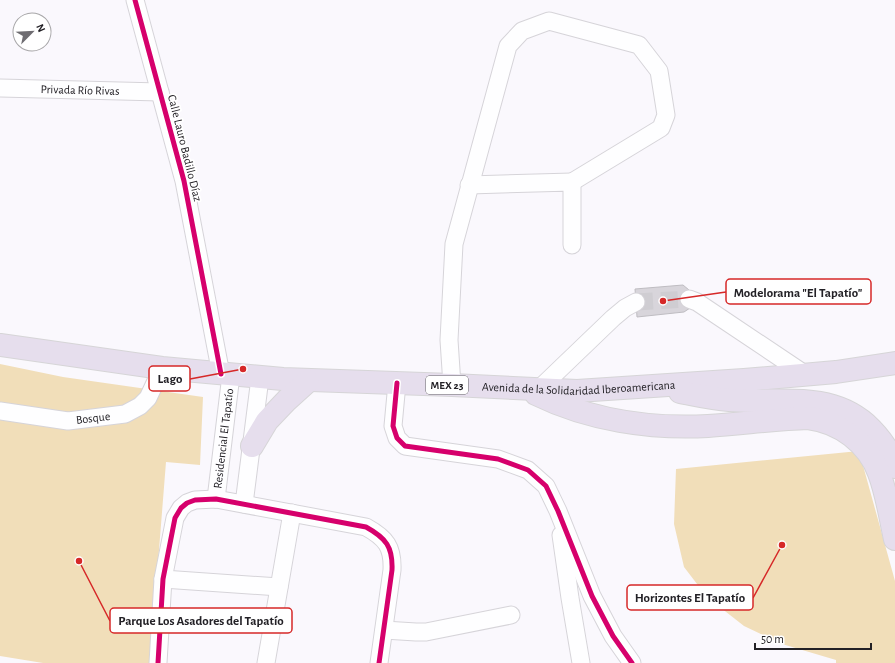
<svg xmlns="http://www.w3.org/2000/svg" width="895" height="663" font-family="'Alegreya Sans',sans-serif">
<rect width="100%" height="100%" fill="#faf8fd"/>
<path fill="#f1deb9" d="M0,364L63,377L203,397L200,465L166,462L150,663H43L0,656Z
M859,451L895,581V663H836V660L782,644L744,626L707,597L684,567L674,524L676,469Z"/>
<path fill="#d8d5db" stroke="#bfbdc2" d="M683,285L689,290L690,308L684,312L637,317L635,289Z"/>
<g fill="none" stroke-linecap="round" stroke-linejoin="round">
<path stroke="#cfcdd2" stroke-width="17" stroke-dasharray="17 8" stroke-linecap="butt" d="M636,302L689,299"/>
<defs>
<g id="minor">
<path d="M135,0L184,181L221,374"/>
<path id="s1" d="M0,88L160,92"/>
<path d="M469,185L572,182V245"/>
<path d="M689,299L697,302L806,375"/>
<path d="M397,383L393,426L397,438L405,446L498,459L528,470L546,486L558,511L592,596L613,636L632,663"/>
<path d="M452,385L449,340L454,244L508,46L522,31L549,21L639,45L659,71L666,115L661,128L572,182"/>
<path d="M539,389L613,318L625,308L636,302"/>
<path id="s2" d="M0,411L68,421L125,414L140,406L148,398L162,368"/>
<path id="s3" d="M216,499L231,375"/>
<path d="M244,504L260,378"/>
<path d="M561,535L570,598L581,663"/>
<path d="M163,579L279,587"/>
<path d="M384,630L416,632H426L511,615"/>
<path d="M158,663L163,579L175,518L181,508L187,503L195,500L216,499L366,527C386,538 393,547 392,570L379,663"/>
<path d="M266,663L292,513"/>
</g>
<g id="highway">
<path id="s4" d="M0,345L162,368L283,379L452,385L577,391L744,380L836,372L895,363"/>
<path d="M680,392C696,395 712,399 729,400C776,404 827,390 866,424C879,436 890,451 895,467"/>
<path d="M536,394C589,420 650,429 708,426C741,424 774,419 808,418C840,422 868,443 879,473C887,494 890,517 895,539"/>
<path d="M252,446L267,421L287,400L308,381"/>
</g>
</defs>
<use href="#minor" stroke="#d6d4d9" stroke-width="19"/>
<use href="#highway" stroke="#d6d5d7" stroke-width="24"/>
<use href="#minor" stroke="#fefeff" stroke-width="17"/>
<use href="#highway" stroke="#e6deed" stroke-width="22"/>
<defs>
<path id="cycleway" d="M135,0L184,181L221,374
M397,383L393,426L397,438L405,446L498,459L528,470L546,486L558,511L592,596L613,636L632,663
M158,663L163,579L175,518L181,508L187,503L195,500L216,499L366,527C386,538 393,547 392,570L379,663"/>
</defs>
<use href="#cycleway" stroke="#fff" stroke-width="8"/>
<use href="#cycleway" stroke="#d6006c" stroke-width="5"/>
</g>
<g text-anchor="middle" stroke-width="3.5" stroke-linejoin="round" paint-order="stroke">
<rect fill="#fff" stroke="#656467" stroke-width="1" x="426" y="376" width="42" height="18" rx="3"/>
<g font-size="11" font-weight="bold" fill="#232126">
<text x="447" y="389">MEX 23</text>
</g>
<g font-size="12" fill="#232126" stroke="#fff">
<text dy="4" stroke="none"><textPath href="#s1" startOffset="80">Privada Río Rivas</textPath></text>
<text transform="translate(185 148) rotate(76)" y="4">Calle Lauro Badillo Díaz</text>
<text dy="4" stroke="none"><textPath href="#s4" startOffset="581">Avenida de la Solidaridad Iberoamericana</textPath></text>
<text dy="4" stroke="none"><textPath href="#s2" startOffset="94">Bosque</textPath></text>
<text dy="4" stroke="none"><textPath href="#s3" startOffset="61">Residencial El Tapatío</textPath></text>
</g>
</g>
<path fill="none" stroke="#d62828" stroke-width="1.5" d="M663 301L726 292M243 369L190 379M782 545L753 598M79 561L110 621"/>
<g fill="#d62828" stroke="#fff" stroke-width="1.5">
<circle cx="663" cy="301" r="4"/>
<circle cx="243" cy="369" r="4"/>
<circle cx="782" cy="545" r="4"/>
<circle cx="79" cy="561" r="4"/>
</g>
<g fill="#fff" stroke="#d62828" stroke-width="1.5">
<rect x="726" y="279" width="145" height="25" rx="4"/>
<rect x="149" y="366" width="41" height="25" rx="4"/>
<rect x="627" y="585" width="126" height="25" rx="4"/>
<rect x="110" y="608" width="182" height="25" rx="4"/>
</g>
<g font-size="13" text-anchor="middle" font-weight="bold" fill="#232126">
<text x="798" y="297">Modelorama "El Tapatío"</text>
<text x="170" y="383">Lago</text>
<text x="690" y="602">Horizontes El Tapatío</text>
<text x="201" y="625">Parque Los Asadores del Tapatío</text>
</g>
<g transform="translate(32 32) rotate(66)"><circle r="19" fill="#ffffff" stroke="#a7a6a8"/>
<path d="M0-3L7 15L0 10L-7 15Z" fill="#6e6c71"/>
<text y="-6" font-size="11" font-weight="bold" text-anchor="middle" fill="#232126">N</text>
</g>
<path d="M755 643v6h116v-6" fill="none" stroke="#232126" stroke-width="2"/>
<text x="761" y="643" font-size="12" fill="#232126" stroke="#ffffff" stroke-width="3" paint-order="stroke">50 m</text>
</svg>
